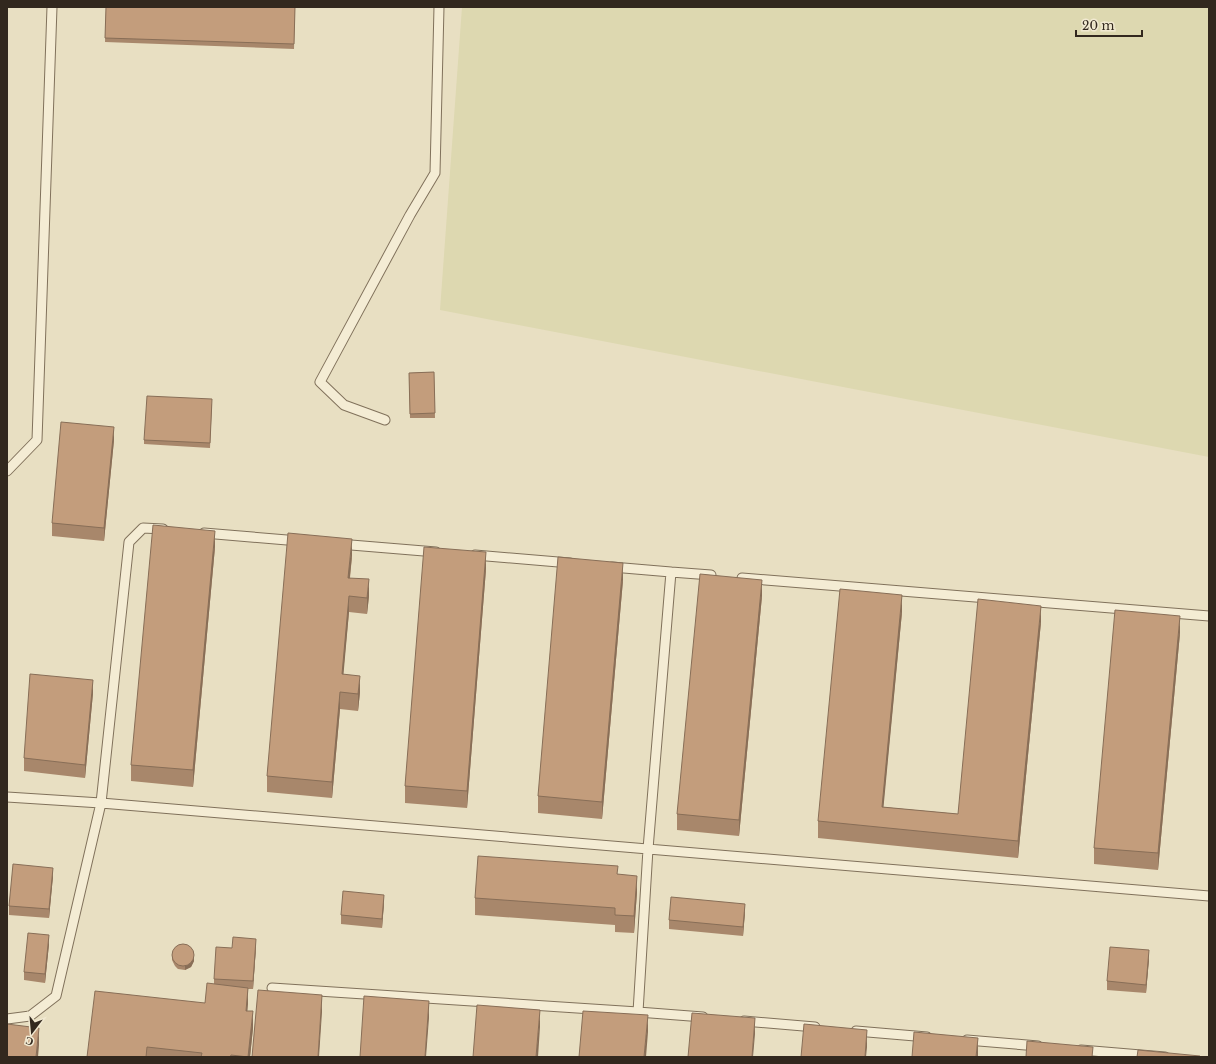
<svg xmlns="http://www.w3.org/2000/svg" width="1216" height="1064" font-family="'Libre Baskerville',serif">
<rect width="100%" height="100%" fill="#e8dfc2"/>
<path fill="#ddd8b0" d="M462,7H1209V457L440,310Z"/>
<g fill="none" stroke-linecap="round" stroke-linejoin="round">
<defs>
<path id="service" d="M385,420L344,405L320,382L410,215L435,173L439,7
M7,471L37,440L52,7
M204,533L299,541
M339,544L436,552
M475,555L570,563
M612,567L671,572
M742,578L1209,616
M7,797L101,803L129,542L143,528L163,529
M272,988L638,1012
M703,1017L638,1012L648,849L671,572L711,575
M7,1019L30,1016L56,996L101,803L1209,896
M744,1021L815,1027
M856,1031L927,1037
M967,1040L1038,1046
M1081,1050L1165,1057"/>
</defs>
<use href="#service" stroke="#80715b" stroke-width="11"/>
<use href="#service" stroke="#f4ecd4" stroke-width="9"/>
</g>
<path fill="#a8876b" d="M106,7H295L294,49L105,42Z
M434,372L435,418H410L409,373Z
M212,404L210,448L144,444V440Z
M114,440L104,541L52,536V523Z
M215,547L193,787L131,781V765Z
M352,556L350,578L369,596L367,614L349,612L343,674L360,692L358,711L340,709L332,798L267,792V776Z
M486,569L467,808L405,803V786Z
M623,580L602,819L538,813V796Z
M762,596L739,836L677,830V814Z
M902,612L883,807L958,814L1041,622L1018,858L818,838V821Z
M1180,633L1158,870L1094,864V848Z
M93,693L85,778L24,771V758Z
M618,874L637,892L634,933L615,932V925L475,915V898Z
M53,876L49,918L9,915V906Z
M384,903L382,928L341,924V915Z
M745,912L743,936L669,929V920Z
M49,944L45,983L24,980V972Z
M256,947L253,989H248L247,1011L253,1028L250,1057H87L205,1003L214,984V979L232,948Z
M172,955L194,961L191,967L185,970L178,969L175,966L172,960Z
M1149,959L1146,993L1107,990V981Z"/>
<path fill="#886e57" d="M114,427V440L104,541V528Z
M215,531V547L193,787V770Z
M352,539V556L348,594V578Z
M486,552V569L467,808V791Z
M623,563V580L602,819V802Z
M369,579V596L367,614V598Z
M762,580V596L739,836V820Z
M902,595V612L882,823V807Z
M349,596V612L342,691V674Z
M1041,606V622L1018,858V841Z
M1180,616V633L1158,870V853Z
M360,676V692L358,711V694Z
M93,680V693L85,778V765Z
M340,692V709L332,798V782Z
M53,868V876L49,918V909Z
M637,876V892L634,933V916Z
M384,895V903L382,928V919Z
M745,904V912L743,936V927Z
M49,935V944L45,983V974Z
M256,939V947L253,989V981Z
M1149,950V959L1146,993V985Z
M194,957V961L191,967L185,970V966Z
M248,988V1004L246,1028V1011Z
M322,995V1012L319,1057H318Z
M429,1001V1018L426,1057H425Z
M540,1010V1027L538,1057H536Z
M253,1011V1028L250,1057H248Z
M648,1015V1032L646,1057H644Z
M755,1018V1034L753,1057H752Z
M39,1028V1045L38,1057H36Z
M867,1030V1047L866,1057H865Z
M978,1038V1057H976Z"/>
<path fill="#c39d7c" stroke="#886e57" d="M106,7H295L294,44L105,38Z
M434,372L435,413L410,414L409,373Z
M147,396L212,399L210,443L144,440Z
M61,422L114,427L104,528L52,523Z
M153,525L215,531L193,770L131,765Z
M288,533L352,539L348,578L369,579L367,598L349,596L342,674L360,676L358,694L340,692L332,782L267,776Z
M424,547L486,552L467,791L405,786Z
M558,557L623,563L602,802L538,796Z
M700,574L762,580L739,820L677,814Z
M840,589L902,595L882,807L958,814L978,599L1041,606L1018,841L818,821Z
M1115,610L1180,616L1158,853L1094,848Z
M30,674L93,680L85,765L24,758Z
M478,856L618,866L617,874L637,876L634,916L615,915V908L475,898Z
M13,864L53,868L49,909L9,906Z
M343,891L384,895L382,919L341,915Z
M671,897L745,904L743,927L669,920Z
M28,933L49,935L45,974L24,972Z
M233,937L256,939L253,981L214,979L216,947L232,948Z
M172 955a11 11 0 1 1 22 0a11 11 0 1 1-22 0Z
M1110,947L1149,950L1146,985L1107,981Z
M207,983L248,988L246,1011H253L248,1057L231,1055L230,1057H201L202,1053L147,1047L146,1057H87L95,991L205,1003Z
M258,990L322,995L318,1057H252Z
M364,996L429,1001L425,1057H360Z
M477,1005L540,1010L536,1057H473Z
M583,1011L648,1015L644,1057H579Z
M692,1013L755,1018L752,1057H688Z
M7,1024L39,1028L36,1057H7Z
M804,1024L867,1030L865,1057H801Z
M914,1032L978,1038L976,1057H912Z
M1027,1041L1093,1047L1092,1057H1026Z
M1138,1050L1200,1056V1057H1137Z"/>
<rect width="1216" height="1064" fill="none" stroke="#32281e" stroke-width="16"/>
<g transform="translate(32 1032) rotate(196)" stroke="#f1e9d1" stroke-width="3" paint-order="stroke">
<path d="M0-3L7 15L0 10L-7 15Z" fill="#32281e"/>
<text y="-6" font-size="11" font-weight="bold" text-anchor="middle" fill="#32281e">С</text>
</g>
<path d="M1076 30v6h66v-6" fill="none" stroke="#32281e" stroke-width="2"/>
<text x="1082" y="30" font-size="12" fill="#32281e" stroke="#f1e9d1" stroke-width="3" paint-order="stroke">20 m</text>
</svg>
